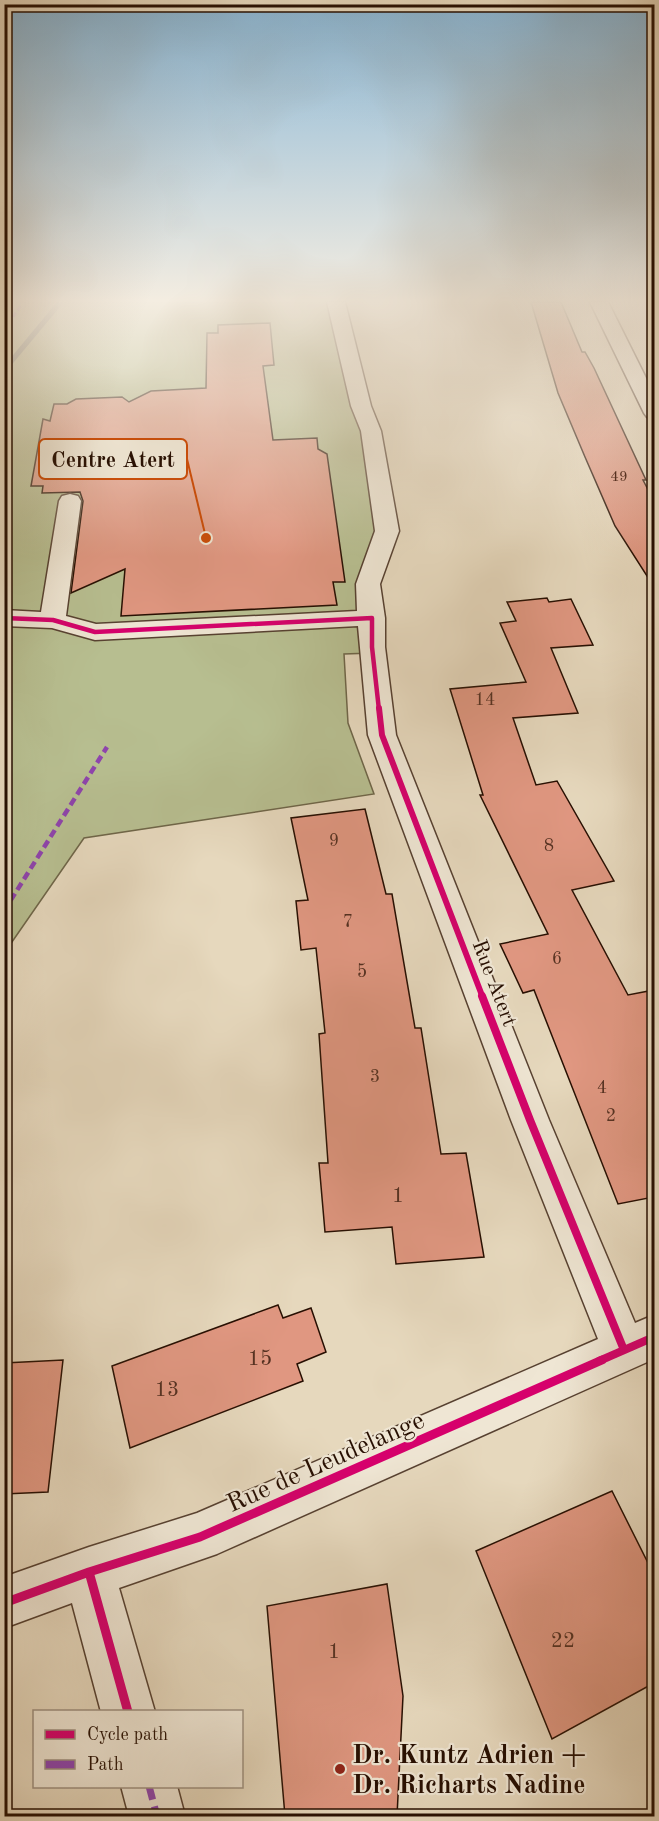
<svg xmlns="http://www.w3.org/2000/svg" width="659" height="1821" font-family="'Old Standard TT',serif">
<rect width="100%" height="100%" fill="#e6d8bd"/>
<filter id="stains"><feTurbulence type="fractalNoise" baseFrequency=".00333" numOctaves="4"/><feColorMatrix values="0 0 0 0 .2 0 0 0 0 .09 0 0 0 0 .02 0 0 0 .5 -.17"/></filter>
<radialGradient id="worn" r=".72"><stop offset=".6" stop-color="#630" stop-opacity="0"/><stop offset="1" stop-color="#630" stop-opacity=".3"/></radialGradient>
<path fill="#b7be90" stroke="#6f6649" stroke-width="1.5" d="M5,302H336L387,531L368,584L373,653L344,654L348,723L374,794L84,838L5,952Z"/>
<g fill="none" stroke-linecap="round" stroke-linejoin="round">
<path fill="#6b7470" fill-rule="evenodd" d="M57,302H64L4,374V366Z"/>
</g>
<path fill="#e09781" stroke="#270f02" stroke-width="1.5" d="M531,302H561L582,352H585L594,368L646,480H643L654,501V587L615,526L585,457L558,393Z
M270,323L274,365L263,366L273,440L317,438L318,449L327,454L345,582H333L337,605L121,616L125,569L71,593L83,501L80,492L42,493L43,486H31L43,419L50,421L54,404H67L76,399L122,397L129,402L151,391L206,388L207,333H218V325Z
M547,598L549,602L571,599L593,645L551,648L578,713L513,718L536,785L557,781L614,881L572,890L628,995L654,990V1197L618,1204L534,990L523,993L500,944L548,934L480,795H483L450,689L526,682L500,623L516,621L507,602Z
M365,809L386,894H392L415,1028H421L441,1154L466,1153L484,1257L396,1264L392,1227L325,1232L319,1163H328L319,1034L325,1033L316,948L301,950L296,901L308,900L291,818Z
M278,1305L283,1318L311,1308L326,1352L297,1364L303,1381L130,1448L112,1366Z
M63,1360L48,1492L4,1494V1363Z
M612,1491L654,1575V1683L552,1739L476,1551Z
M387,1584L403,1696L397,1816H285L267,1606Z"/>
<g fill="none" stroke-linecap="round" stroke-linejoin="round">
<defs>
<path id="minor" d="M327,302H345L371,406L381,431L399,531L380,584L385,618V647L396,735L549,1120L635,1323L654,1315V1359L217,1554L119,1588L155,1712H101L72,1603L4,1628V1577L89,1547L197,1513L598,1339L511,1120L368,735L358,626L95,640L52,628L4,626V610L41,612L59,501L62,496L70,494L78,496L81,501L66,616L96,624L357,611L356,584L375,531L361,431L351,406Z
M590,302H608L654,394V419L647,417L644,413Z
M121,1786H177L185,1816H129Z"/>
</defs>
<use href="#minor" stroke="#574131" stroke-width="3"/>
<use href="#minor" fill="#efe6d4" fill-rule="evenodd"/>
<path stroke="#8e44ad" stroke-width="3" stroke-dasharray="5 3" stroke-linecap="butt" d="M4,330L23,302"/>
<path stroke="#8e44ad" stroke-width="4.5" stroke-dasharray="8 4.5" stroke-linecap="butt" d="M4,911L107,747"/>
<path stroke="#8e44ad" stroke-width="7" stroke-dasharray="14 7" stroke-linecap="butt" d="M149,1786L157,1816"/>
<defs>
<path id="cycleway-far3" d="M4,618L53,620L95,632L372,618V647L379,710"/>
<path id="cycleway-far2" d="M379,708L382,735L483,998"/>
<path id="cycleway-far1" d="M482,996L530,1120L624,1350
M599,1361L654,1337"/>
<path id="cycleway" d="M89,1572L128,1712
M4,1603L89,1572L200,1537L602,1360"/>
</defs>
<use href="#cycleway-far3" stroke="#efe6d4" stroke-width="8"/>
<use href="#cycleway-far2" stroke="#efe6d4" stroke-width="10"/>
<use href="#cycleway-far1" stroke="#efe6d4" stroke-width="11"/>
<use href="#cycleway" stroke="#efe6d4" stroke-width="13"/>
<use href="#cycleway-far3" stroke="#d6006c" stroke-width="4.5"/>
<use href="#cycleway-far2" stroke="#d6006c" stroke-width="6"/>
<use href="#cycleway-far1" stroke="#d6006c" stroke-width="8"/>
<use href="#cycleway" stroke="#d6006c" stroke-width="9"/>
</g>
<linearGradient id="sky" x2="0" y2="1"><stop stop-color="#88b6d6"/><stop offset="0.54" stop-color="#f4ede1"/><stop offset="1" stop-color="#f4ede1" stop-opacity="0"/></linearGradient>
<rect width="659" height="557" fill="url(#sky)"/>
<circle fill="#8f2418" stroke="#efe6d4" stroke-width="2" cx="340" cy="1769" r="6"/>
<g text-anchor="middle" stroke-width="4.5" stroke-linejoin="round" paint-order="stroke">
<g font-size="15" fill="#553122">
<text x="619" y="481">49</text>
</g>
<g font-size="18" fill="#553122">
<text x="485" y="705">14</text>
<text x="334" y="846">9</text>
<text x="549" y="851">8</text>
<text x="348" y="927">7</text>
<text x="557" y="964">6</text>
<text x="362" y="977">5</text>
<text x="375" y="1082">3</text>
<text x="602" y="1093">4</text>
<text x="611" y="1121">2</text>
</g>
<g font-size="21" fill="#270f02" stroke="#efe6d4">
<text transform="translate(495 983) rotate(69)" y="7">Rue Atert</text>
</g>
<g font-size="21" fill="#553122">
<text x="398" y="1202">1</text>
<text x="260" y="1365">15</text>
<text x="167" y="1396">13</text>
<text x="563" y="1647">22</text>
<text x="334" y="1658">1</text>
</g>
<g font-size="26" fill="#270f02" stroke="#efe6d4">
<text transform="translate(325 1461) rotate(-24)" y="9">Rue de Leudelange</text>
</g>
<g font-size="26" font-weight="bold" fill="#270f02" stroke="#efe6d4" text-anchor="start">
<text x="352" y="1763">Dr. Kuntz Adrien +<tspan x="352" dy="30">Dr. Richarts Nadine</tspan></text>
</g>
</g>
<path fill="none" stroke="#cb4e0a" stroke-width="2" d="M206 538L187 459"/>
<circle fill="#cb4e0a" stroke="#efe6d4" stroke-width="2" cx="206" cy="538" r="6"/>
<rect fill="#efe6d4" stroke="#cb4e0a" stroke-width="2" x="39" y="439" width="148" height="40" rx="6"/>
<g font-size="22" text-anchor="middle" font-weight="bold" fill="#270f02">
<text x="113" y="467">Centre Atert</text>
</g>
<rect width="659" height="1821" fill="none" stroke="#e6d8bd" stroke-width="24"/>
<rect x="6" y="6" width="647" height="1809" fill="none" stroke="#270f02" stroke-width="3"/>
<rect x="12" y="12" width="635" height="1797" fill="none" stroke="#270f02" stroke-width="1.5"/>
<rect x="33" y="1710" width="210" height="78" fill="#efe6d4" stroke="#9f9080" stroke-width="1.5"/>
<rect x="45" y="1730" width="30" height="9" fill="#d6006c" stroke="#9f9080" stroke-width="1.5"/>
<text x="87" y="1740" font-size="18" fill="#270f02">Cycle path</text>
<rect x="45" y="1760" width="30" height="9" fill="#8e44ad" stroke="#9f9080" stroke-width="1.5"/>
<text x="87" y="1770" font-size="18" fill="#270f02">Path</text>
<rect width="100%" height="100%" filter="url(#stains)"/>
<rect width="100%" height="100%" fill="url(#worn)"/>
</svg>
